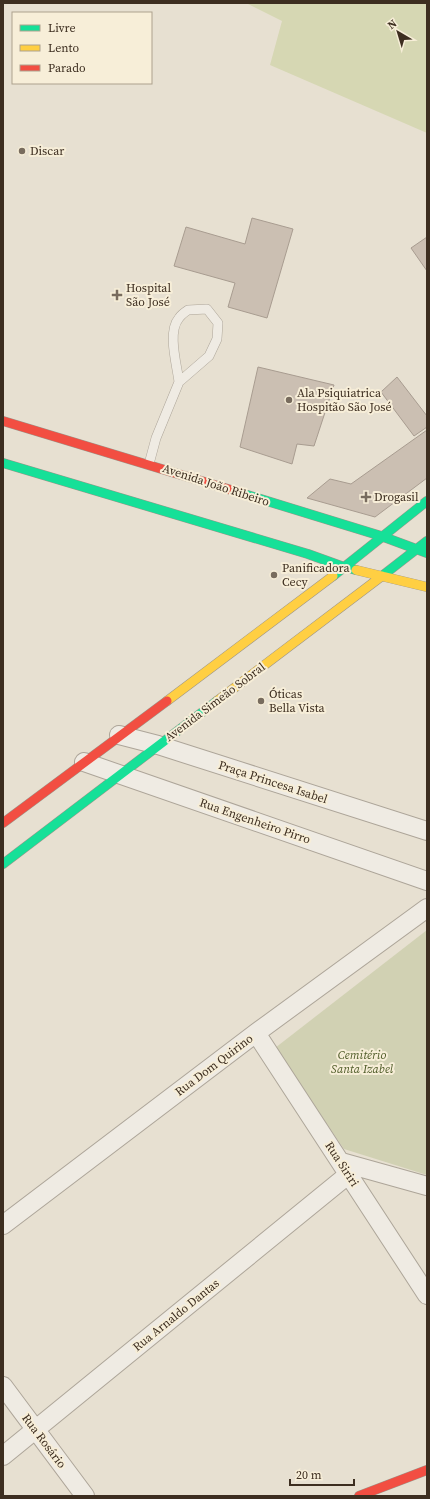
<svg xmlns="http://www.w3.org/2000/svg" width="430" height="1499" font-family="'Source Serif 4',serif">
<rect width="100%" height="100%" fill="#e7e0d1"/>
<path fill="#d6d7b3" d="M246,3H427V133L270,65L282,21Z"/>
<path fill="#d1d1b3" d="M427,930V1175L344,1149L275,1048Z"/>
<path fill="#cbbfb2" stroke="#a89c90" d="M252,218L293,229L267,318L228,307L235,283L174,266L186,227L245,244Z
M427,237V271L411,248Z
M258,367L334,385L314,446L297,444L292,464L240,447Z
M397,377L427,416V427L414,436L381,392Z
M427,430V478L375,517L307,498L330,479L351,484Z"/>
<g fill="none" stroke-linecap="round" stroke-linejoin="round">
<defs>
<path id="lane" d="M149,464L156,438L179,382L209,356L217,339L218,323L207,309L188,310C185,312 181,315 179,318C167,332 177,365 179,382"/>
<path id="street" d="M119,735L158,745L427,831
M84,762L427,881
M256,1033L427,1295
M341,1162L427,1186
M3,1225L256,1033L427,908
M3,1386L85,1496
M3,1456L349,1174"/>
<path id="fast" d="M3,463L308,554L344,567L356,570
M241,493L381,536L427,553
M333,576L427,501
M382,576L427,541
M3,864L217,701"/>
<path id="slow" d="M356,570L427,587
M167,701L333,576
M217,701L382,576"/>
<path id="jam" d="M3,421L241,493
M3,823L167,701
M359,1496L427,1470"/>
</defs>
<use href="#lane" stroke="#ada599" stroke-width="10"/>
<use href="#street" stroke="#ada599" stroke-width="20"/>
<use href="#fast" stroke="#9c958a" stroke-width="10"/>
<use href="#slow" stroke="#9c958a" stroke-width="10"/>
<use href="#jam" stroke="#9c958a" stroke-width="10"/>
<use href="#lane" stroke="#efebe3" stroke-width="9"/>
<use href="#street" stroke="#efebe3" stroke-width="18"/>
<use href="#fast" stroke="#16e098" stroke-width="9"/>
<use href="#slow" stroke="#ffcf43" stroke-width="9"/>
<use href="#jam" stroke="#f24e42" stroke-width="9"/>
</g>
<g fill="#786c5e" stroke="#f7eed8" stroke-width="1.5">
<circle cx="22" cy="151" r="4"/>
<path d="M115 289h4v4h4v4h-4v4h-4v-4h-4v-4h4z"/>
<circle cx="289" cy="400" r="4"/>
<path d="M364 491h4v4h4v4h-4v4h-4v-4h-4v-4h4z"/>
<circle cx="274" cy="575" r="4"/>
<circle cx="261" cy="701" r="4"/>
</g>
<g text-anchor="middle" stroke-width="4" stroke-linejoin="round" paint-order="stroke">
<g font-size="12" fill="#3d2e20" stroke="#f7eed8" text-anchor="start">
<text x="30" y="155">Discar</text>
<text x="126" y="292">Hospital<tspan x="126" dy="14">São José</tspan></text>
<text x="297" y="397">Ala Psiquiatrica<tspan x="297" dy="14">Hospitão São José</tspan></text>
<text x="374" y="501">Drogasil</text>
<text x="282" y="572">Panificadora<tspan x="282" dy="14">Cecy</tspan></text>
<text x="269" y="698">Óticas<tspan x="269" dy="14">Bella Vista</tspan></text>
</g>
<g font-size="12" fill="#3d2e20" stroke="#f7eed8">
<text transform="translate(216 485) rotate(18)" y="4">Avenida João Ribeiro</text>
<text transform="translate(215 702) rotate(-37)" y="4">Avenida Simeão Sobral</text>
<text transform="translate(273 782) rotate(18)" y="4">Praça Princesa Isabel</text>
<text transform="translate(255 821) rotate(19)" y="4">Rua Engenheiro Pirro</text>
<text transform="translate(214 1065) rotate(-37)" y="4">Rua Dom Quirino</text>
<text transform="translate(342 1164) rotate(57)" y="4">Rua Siriri</text>
<text transform="translate(176 1315) rotate(-39)" y="4">Rua Arnaldo Dantas</text>
<text transform="translate(44 1441) rotate(53)" y="4">Rua Rosário</text>
</g>
<g font-size="12" font-style="italic" fill="#4d5a26" stroke="#f7eed8">
<text x="362" y="1059">Cemitério<tspan x="362" dy="14">Santa Izabel</tspan></text>
</g>
</g>
<rect width="430" height="1499" fill="none" stroke="#3d2e20" stroke-width="8"/>
<rect x="12" y="12" width="140" height="72" fill="#f7eed8" stroke="#ada18e"/>
<rect x="20" y="25" width="20" height="6" fill="#16e098" stroke="#ada18e"/>
<text x="48" y="32" font-size="12" fill="#3d2e20">Livre</text>
<rect x="20" y="45" width="20" height="6" fill="#ffcf43" stroke="#ada18e"/>
<text x="48" y="52" font-size="12" fill="#3d2e20">Lento</text>
<rect x="20" y="65" width="20" height="6" fill="#f24e42" stroke="#ada18e"/>
<text x="48" y="72" font-size="12" fill="#3d2e20">Parado</text>
<g transform="translate(398 32) rotate(322)" stroke="#f7eed8" stroke-width="3" paint-order="stroke">
<path d="M0-3L7 15L0 10L-7 15Z" fill="#3d2e20"/>
<text y="-6" font-size="11" font-weight="bold" text-anchor="middle" fill="#3d2e20">N</text>
</g>
<path d="M290 1479v6h64v-6" fill="none" stroke="#3d2e20" stroke-width="2"/>
<text x="296" y="1479" font-size="12" fill="#3d2e20" stroke="#f7eed8" stroke-width="3" paint-order="stroke">20 m</text>
</svg>
